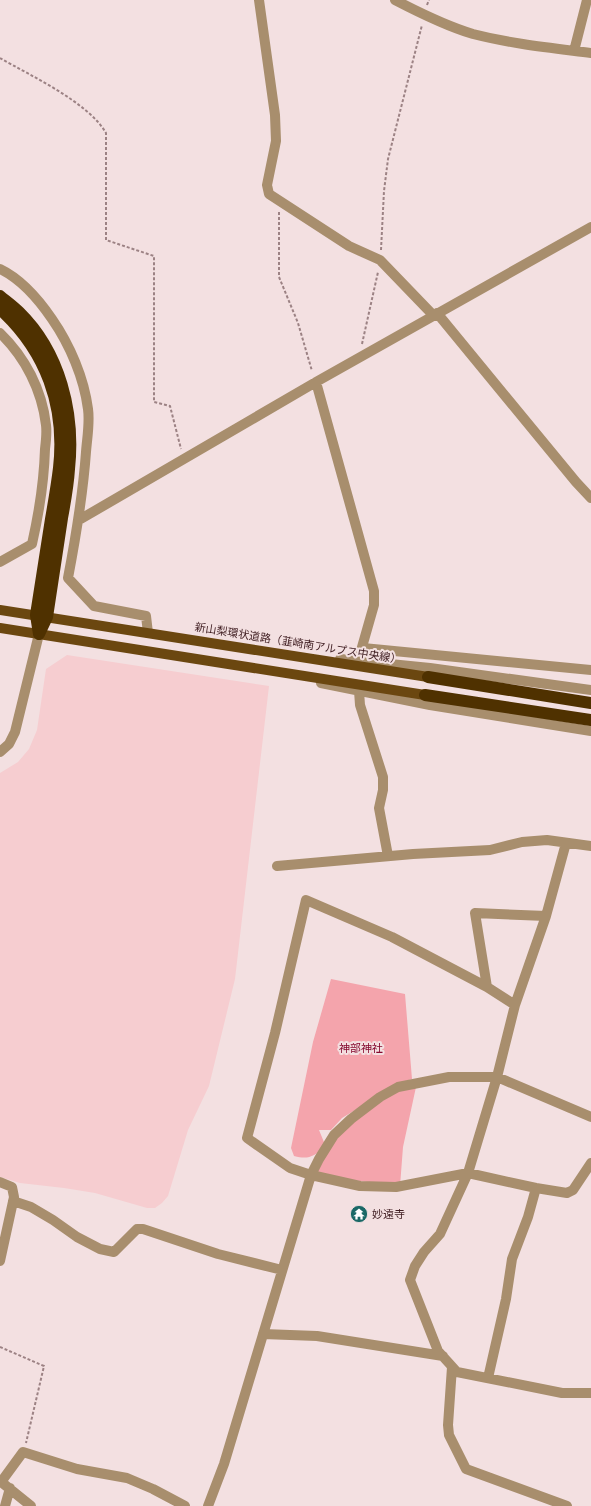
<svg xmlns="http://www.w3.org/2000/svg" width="591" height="1506" font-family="'Archivo Narrow','Noto Sans JP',sans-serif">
<rect width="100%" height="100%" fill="#f3e0e1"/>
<path fill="#f6cdd0" d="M67,655L269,686L235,979L209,1086L188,1130L168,1196L162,1203L155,1208H147L95,1193L64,1188L20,1183L0,1177V773L18,762L29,749L37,730L46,669Z"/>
<path fill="#f4a4ac" d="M331,979L405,994L412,1079L400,1083L342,1118L331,1130H319L326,1147L332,1139L398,1087H416L403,1147L400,1186L311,1175L325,1148C313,1156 309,1160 294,1156L291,1148L313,1042Z"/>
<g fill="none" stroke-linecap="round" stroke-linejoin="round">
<path stroke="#9c8284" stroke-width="2" stroke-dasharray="3 2" stroke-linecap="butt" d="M427,5L429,0
M0,58C31,76 88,102 106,133V240L154,256V402L170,406L181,449
M279,212V277L298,323L312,371
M381,250L384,191L388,159L422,25
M362,344L378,272
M0,1347L44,1366L26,1443"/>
<path stroke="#a88e6d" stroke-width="10" d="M259,0L275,115L276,141L267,185L269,194L349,246L380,260L433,315
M395,0C420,13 446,26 473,34C512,44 552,48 591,53
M574,51L587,0
M0,269C21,279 39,300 52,319C70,345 84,378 88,409C90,423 87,438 86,452C83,494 76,536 68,578L94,606L146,616L148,633
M437,313L576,482L591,498
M0,333C25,357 42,390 46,425C47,433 46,441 45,449C44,482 39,513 32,544L0,562
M316,382L374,591V605L358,661
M79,520L316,382L591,227
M363,648L591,670
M340,659L430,668L591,690
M321,683L430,705L591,731
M359,691L360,705L383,777V790L379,808L388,856
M0,752L9,744L15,732L39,634
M566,843L546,916L515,1005L497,1077L468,1173L440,1234L424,1252L415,1266L410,1280L438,1351L457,1372L562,1393H591
M277,866L413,854L490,850L522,842L547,840L591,846
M487,987L475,913L546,916
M515,1005L487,987L392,937L306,900L275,1033L247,1138L290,1168L311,1175L360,1186L396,1187L468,1173L536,1188L567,1193L573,1190L591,1163
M0,1182L12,1187L14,1197L0,1261
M13,1201L31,1207L53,1220L77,1237L100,1249L114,1252L137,1229H143L218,1254L282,1270
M263,1334L317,1336L443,1356
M452,1367L448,1425L449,1435L466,1469L567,1506
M488,1378L506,1299L512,1259L528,1217L536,1188
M0,1481L31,1506
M1,1482L23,1452L77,1469L127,1478L153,1489L185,1506
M5,1506L10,1488
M208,1506L224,1464L311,1175L319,1159L334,1135L351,1119L380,1097L398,1087L449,1077H497L591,1117"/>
<path stroke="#6b4710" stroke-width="10" d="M0,610L428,677
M0,628L425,695"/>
<path stroke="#4f3100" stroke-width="12" d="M0,296C6,301 13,306 19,312C60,352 75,413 69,469C68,485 65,502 62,518C57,551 52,584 47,617L39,634
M0,309C46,351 66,406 59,468C57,485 54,502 51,519C46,551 41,583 36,615L39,634
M428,677L591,703
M425,695L591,720"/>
</g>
<defs>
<symbol id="temple-disc" viewBox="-11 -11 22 22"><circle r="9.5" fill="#1a6866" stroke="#f3e0e1"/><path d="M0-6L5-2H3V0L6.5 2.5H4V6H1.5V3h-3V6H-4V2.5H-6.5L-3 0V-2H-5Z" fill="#fff"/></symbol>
</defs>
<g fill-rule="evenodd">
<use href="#temple-disc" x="349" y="1204" width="20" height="20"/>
</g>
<g text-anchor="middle" stroke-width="4" stroke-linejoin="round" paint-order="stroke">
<g font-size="11" fill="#3e1c20" stroke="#f3e0e1">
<text transform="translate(298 643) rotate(9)" y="4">新山梨環状道路（韮崎南アルプス中央線）</text>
</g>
<g font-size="11" fill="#85092f" stroke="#f3e0e1">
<text x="361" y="1052">神部神社</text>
</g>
<g font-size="11" fill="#3e1c20" stroke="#f3e0e1" text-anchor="start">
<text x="372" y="1218">妙遠寺</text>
</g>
</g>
</svg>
